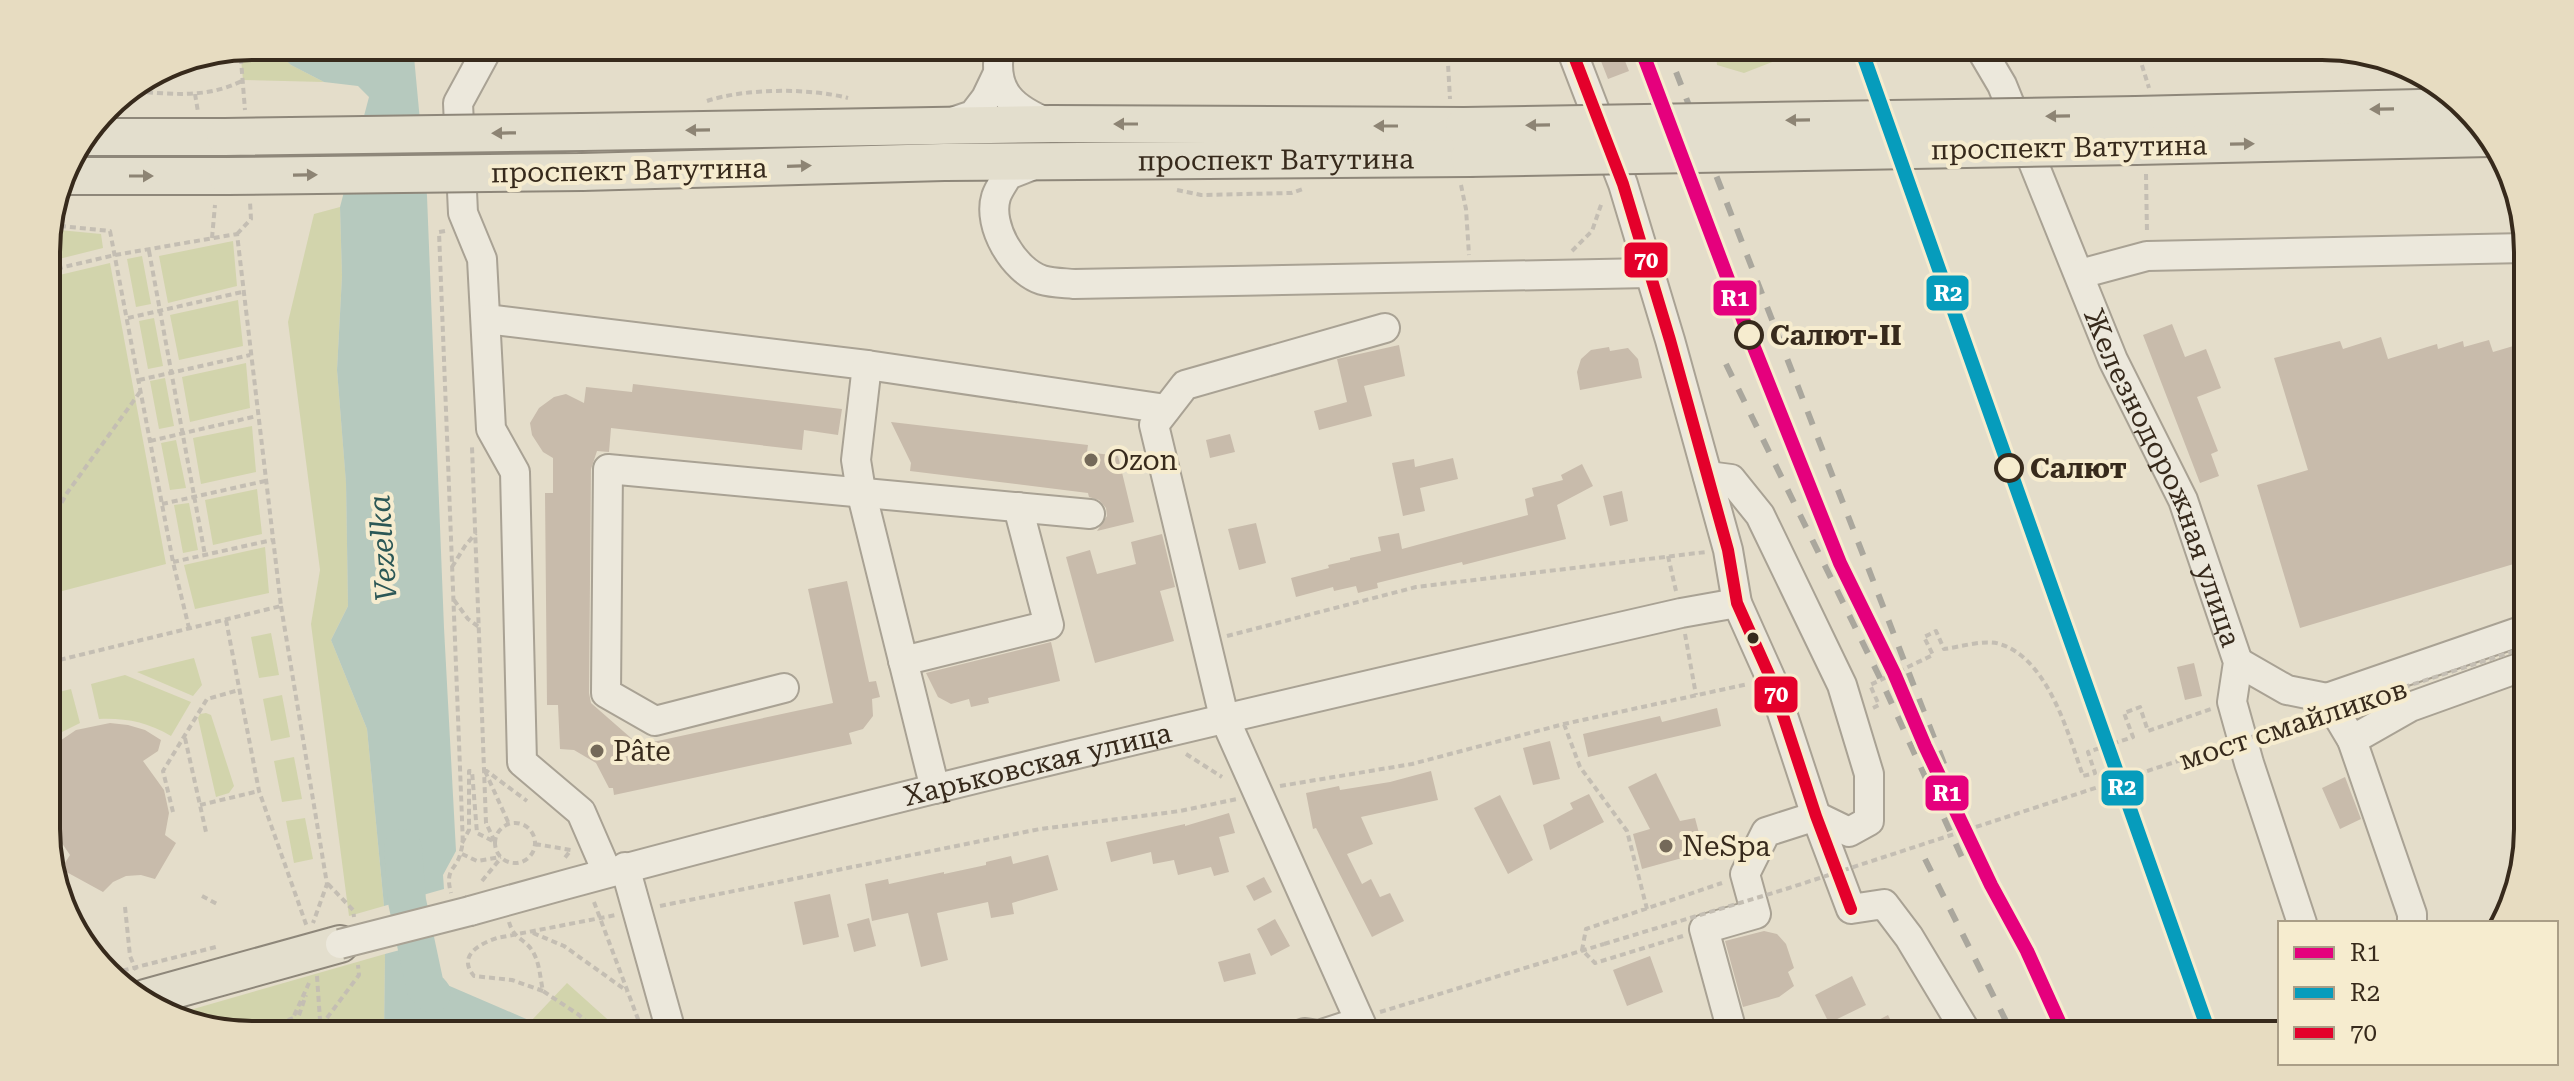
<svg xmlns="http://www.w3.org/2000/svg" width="2574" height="1081" font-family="'Roboto Serif',serif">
<rect width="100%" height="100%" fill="#e4ddca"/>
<path fill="#d2d4ac" d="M252,46H279L277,49L291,65L324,82L243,80L240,48Z
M1715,46H1797L1795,53L1744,73L1717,65Z
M340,207L342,276L337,370L346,482L348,606L331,640L367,729L384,906L349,916L311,624L320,570L288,322L314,214Z
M49,229L101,234L103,248L47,262Z
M233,241L237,286L168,303L159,256Z
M142,256L151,304L136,307L127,259Z
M110,263L166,564L47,595V278Z
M238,300L243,346L179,360L170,315Z
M154,318L163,366L148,369L139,321Z
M246,363L250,408L190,422L182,377Z
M165,378L174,426L159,429L150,381Z
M252,426L256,472L201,484L193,438Z
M176,440L186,488L170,490L161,443Z
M257,489L262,534L213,545L205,500Z
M189,503L198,550L183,553L174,505Z
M265,547L269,593L195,609L184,565Z
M271,633L279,675L259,678L251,637Z
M194,658L202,685L193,696L137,672Z
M125,675L191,702L171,736C147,722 126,718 99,719L91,684Z
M71,689L80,723L62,732L48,742L47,695Z
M282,695L290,737L271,741L263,699Z
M206,713L211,715L234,786L229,793L216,797L198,718L200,714Z
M294,757L302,799L282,802L274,761Z
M305,818L313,859L294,863L286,821Z
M385,954L384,1035H252L174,1019L169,1016Z
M567,983L625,1035H555L531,1021Z"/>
<path fill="#b6c9be" d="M279,46H413L427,196L444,628L456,851L443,875L444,889L384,906L367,729L331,640L348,606L346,483L337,370L342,276L340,207L369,97L358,86L324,82L291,65L280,55L277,49Z
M426,943L434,969L445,984L531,1021L555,1035H384L385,954Z"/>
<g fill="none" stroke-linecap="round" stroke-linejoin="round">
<path stroke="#b6c9be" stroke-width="38" d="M403,848L407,901L425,986L432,994"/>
</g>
<path fill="#c8bbab" d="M1595,46H1619L1629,71L1608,79Z
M2172,324L2185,357L2206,349L2221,388L2197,397L2218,451L2211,454L2219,476L2200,483L2143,335Z
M2381,337L2388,359L2437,344L2438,349L2463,341L2464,347L2489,340L2493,352L2527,342V560L2300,628L2257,485L2308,470L2274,358L2340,341L2343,349Z
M1399,345L1405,376L1364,386L1372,416L1319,430L1314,411L1347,402L1337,359Z
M1609,347L1610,351L1628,348L1638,359L1642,378L1580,390L1577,372L1581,359L1591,350Z
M633,384L842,409L838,435L804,430L802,450L611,428L609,452L597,451L591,469L589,693L591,703L639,745L833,703L808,589L847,581L869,682L876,681L880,697L872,699L873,716L863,729L849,733L852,744L614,795L613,788H609L596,763L574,750L560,749L558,705H547L545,493H553V458L543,452L532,435L530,423L539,408L554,397L566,394L584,403L586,387L632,392Z
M891,422L1088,445L1087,452L1118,456L1134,522L1097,531L1107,516L1106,508L1099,500L1089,497L1088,493L910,471L911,463Z
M1230,434L1235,452L1210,458L1206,440Z
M1453,458L1458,479L1420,488L1425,511L1403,516L1392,463L1414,459L1415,467Z
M1582,464L1593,486L1557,505L1566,539L1463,565L1462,562L1377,583L1378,588L1358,593L1356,586L1334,591L1333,587L1296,597L1291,578L1329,568L1328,565L1350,560V558L1381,551L1378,537L1399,533L1402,549L1528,515L1525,499L1534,496L1532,488L1563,480L1561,475Z
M1622,491L1628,521L1610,526L1603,496Z
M1256,523L1266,563L1239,570L1228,529Z
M1162,534L1175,587L1160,591L1174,641L1095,663L1066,557L1090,550L1097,574L1136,564L1131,542Z
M1051,642L1060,681L988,698L989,703L971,707L969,699L951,704L938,697L926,673Z
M2194,663L2202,696L2185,700L2177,667Z
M1717,708L1721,726L1588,757L1583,734L1660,716L1662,722Z
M110,723L128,725L145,730L161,740L158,751L143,761L164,790L169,813L165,835L176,843L155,879L141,875L126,876L113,882L103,892L61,869L70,855L57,836L53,825L52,814L56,773L48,780V749L76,730Z
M1550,741L1560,779L1533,785L1523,748Z
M1431,771L1438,800L1361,817L1373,844L1347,854L1362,884L1371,879L1380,897L1390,893L1404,921L1372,937L1316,828L1313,829L1306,793L1339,786L1340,790L1390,782Z
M1656,773L1680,821L1695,818L1704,852L1642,869L1633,834L1650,829L1628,787Z
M2345,777L2361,819L2340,829L2322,788Z
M1589,794L1604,822L1550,850L1543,825L1573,809L1570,803Z
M1500,795L1533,860L1508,874L1474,808Z
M1229,813L1235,833L1219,837L1229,872L1214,876L1211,867L1178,875L1174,860L1153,864L1151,852L1111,862L1106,842L1185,824V826Z
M1048,855L1058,890L1012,903L1014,914L991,918L988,902L937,913L948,960L921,967L908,913L872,921L865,884L888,879L889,884L944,872V874L986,865V862L1011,856L1013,864Z
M1264,877L1272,892L1254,901L1246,886Z
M830,894L839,937L803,945L794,902Z
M869,918L876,946L854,952L847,924Z
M1275,919L1290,946L1271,956L1257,929Z
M1764,931L1777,934L1786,944L1794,968L1788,972L1794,986L1779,997L1743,1007L1725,941Z
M1250,953L1256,974L1224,982L1218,962Z
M1650,956L1663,992L1627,1006L1613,970Z
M1852,976L1866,1005L1829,1023L1815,995Z
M1888,1015L1898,1035H1850Z"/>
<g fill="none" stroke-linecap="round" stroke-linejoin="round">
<defs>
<g id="minor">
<path d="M489,46L458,103L463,213L482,259L491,429L515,472L522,762L581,812L607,872"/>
<path d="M1000,46C991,91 1012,109 1051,124"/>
<path d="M1570,46L1623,184L1670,340L1728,550L1737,603L1771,679L1816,816L1851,909L1884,904L1909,937L1968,1035"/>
<path id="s1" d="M1979,46L2002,85L2113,360L2183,500L2238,662L2232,702L2249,763L2302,923"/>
<path d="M946,124L973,115L986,98L997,75"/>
<path d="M1039,163L1008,175C1004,182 998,190 996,197C987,226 1014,271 1042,280C1052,283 1064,283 1074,284L1649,273"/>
<path d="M2080,274L2147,256L2526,248"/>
<path d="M486,319L867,365L1166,409"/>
<path d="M867,365L856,460L861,491L935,789"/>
<path d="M1708,476L1731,479L1760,515L1842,685L1869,774V821L1849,832L1816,816L1766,832L1745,874L1756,914L1704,929L1733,1035"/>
<path d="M903,661L1049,625L1018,507"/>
<path d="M2238,662L2287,690L2327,698L2352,740L2412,914V923"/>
<path d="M784,688L655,721L606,693L608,469L1090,514"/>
<path d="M2327,698L2527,629"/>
<path d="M2352,740L2410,707L2527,665"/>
<path d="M625,867L672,1035"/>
<path id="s2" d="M470,911C870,799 1275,706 1681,613L1737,603"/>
<path d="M1299,1035L1305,1033L1319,1035L1359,1022"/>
<path d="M1366,1035L1224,717L1154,425L1185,385L1385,328"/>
</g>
<g id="major">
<path d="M2136,115L2460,107"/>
<path d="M582,132L1052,124L1464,126"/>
<path d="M85,137H225"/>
<path d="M2136,146L2490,138"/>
<path id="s3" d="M582,172L944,162L1469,158"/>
<path d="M63,176H227"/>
<path d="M145,998L340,944"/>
</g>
</defs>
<use href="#minor" stroke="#a9a294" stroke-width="32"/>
<use href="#major" stroke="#8e877a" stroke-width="40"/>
<path stroke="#c4beb3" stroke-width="4" stroke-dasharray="6 4" stroke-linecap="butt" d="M1447,46L1450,99
M2136,46L2149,88
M240,48L245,110
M127,91C170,93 202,100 242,81
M195,94L198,112
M707,101C746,88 809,88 848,98
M2146,174L2147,233
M1461,185L1466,209L1469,255
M1177,190L1201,195L1291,193L1303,189
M50,225L110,231L173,562L189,628
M445,231L439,232L462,819C462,829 464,842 461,851C457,871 444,867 451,893
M237,234L251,219L250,202
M212,238L215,205
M149,251L205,555
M1572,251L1592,231L1602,202
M47,271L115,255L237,234L281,606L47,663
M128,318L242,292
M139,380L250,355
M150,441L257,416
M162,504L265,481
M47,529L67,493L140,392
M1668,556L1676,591
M173,562L272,540
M452,567L465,546L476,533
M454,600L468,619L479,627
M281,606L327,884L313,923
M226,620L259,791L307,927
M1685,634L1696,695
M1227,636L1416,587L1706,552
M1873,708L1879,705L1870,685L1933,655L1924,637L1936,631L1944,649C1961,647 1984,639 2000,644C2048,659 2068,733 2083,776L2095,773L2088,752L2133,737L2124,713L2140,707L2148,731L2211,709
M1564,724L1580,767L1627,831L1647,909
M185,738L206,832
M1186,754L1222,777
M484,769L527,801
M485,771L509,824
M1280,786L1412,764L1564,724L1748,684
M200,805L259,791
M173,812L163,771L207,699L239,690
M48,814L53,837
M495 843a20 20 0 1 1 40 0a20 20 0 1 1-40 0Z
M462,843L469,830V771H472L477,833L495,842L486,823L472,447
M535,844L571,850L563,860
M462,854L477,861L501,857
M482,881L500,859
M328,884L353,910L354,917
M202,896L219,905
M594,902L644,1035
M660,906L1040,829L1180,811L1237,799
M125,907L130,956L136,970
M509,922C514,940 525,938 533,952C540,964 540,978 543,991L579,1015L601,1035
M533,933L564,946L627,991
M1683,936L1595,963L1582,950L1586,929L1722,883
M113,973L216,947
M317,976L321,1035
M543,991L512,980L474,976C457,956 479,944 497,938L616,915
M1380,1012L1604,944
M321,1026L359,975L358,965
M260,1031L293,1018
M249,1034L260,1031L263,1035
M291,1035L293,1018L309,983
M296,1035L298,1018L306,995
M1245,1035L1277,1024"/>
<use href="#minor" stroke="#ece8dc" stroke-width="28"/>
<use href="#major" stroke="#e3decd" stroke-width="36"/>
<path stroke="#aaa79d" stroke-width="6" stroke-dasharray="14 14" stroke-linecap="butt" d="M1666,46L1991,885
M1726,364L1881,680L1964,862
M1925,859L2013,1035
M2027,951L2075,1035"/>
<defs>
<path id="minor-bridge" d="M340,944L470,911"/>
<path id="major-bridge" d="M1464,126L2136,115
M225,137L582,132
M1469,158L2136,146
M227,176L582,172"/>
</defs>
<use href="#minor-bridge" stroke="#a9a294" stroke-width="32" stroke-linecap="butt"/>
<use href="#major-bridge" stroke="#8e877a" stroke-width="40" stroke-linecap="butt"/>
<path stroke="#c4beb3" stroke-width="4" stroke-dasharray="6 4" stroke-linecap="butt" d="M1604,944L1786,889L2527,647"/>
<use href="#minor-bridge" stroke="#ece8dc" stroke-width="28"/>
<use href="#major-bridge" stroke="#e3decd" stroke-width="36"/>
<defs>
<path id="bus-1" d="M1570,46L1623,184L1670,340L1728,550L1737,603L1771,679L1816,816L1851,909"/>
</defs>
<use href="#bus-1" stroke="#f6eccf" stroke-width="18"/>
<use href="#bus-1" stroke="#e4002b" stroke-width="12"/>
<defs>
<path id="rail-1" d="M1640,46L1749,335L1840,563L1894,673L1925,746L1991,885L2027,951L2065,1035"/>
<path id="rail-2" d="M1860,46L2210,1035"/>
</defs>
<use href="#rail-1" stroke="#f6eccf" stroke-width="20"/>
<use href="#rail-2" stroke="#f6eccf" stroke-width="20"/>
<use href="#rail-1" stroke="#e5007d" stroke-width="14"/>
<use href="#rail-2" stroke="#069cbc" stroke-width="14"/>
</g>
<defs><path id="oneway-solid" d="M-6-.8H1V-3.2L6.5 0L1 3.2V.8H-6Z" transform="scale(2)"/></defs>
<g fill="#8d8474">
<use href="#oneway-solid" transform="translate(2382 109) rotate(179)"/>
<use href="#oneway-solid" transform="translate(2058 116) rotate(179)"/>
<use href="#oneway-solid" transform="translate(1798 120) rotate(179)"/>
<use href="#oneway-solid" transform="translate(1126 124) rotate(-180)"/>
<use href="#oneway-solid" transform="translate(1538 125) rotate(179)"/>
<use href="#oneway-solid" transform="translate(1386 126) rotate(-180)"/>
<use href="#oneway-solid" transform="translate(698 130) rotate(179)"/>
<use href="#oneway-solid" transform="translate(504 133) rotate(179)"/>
<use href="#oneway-solid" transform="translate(2242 144) rotate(-1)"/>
<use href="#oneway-solid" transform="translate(799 166) rotate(-2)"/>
<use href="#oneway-solid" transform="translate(305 175) rotate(-1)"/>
<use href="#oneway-solid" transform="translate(141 176)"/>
</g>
<g fill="#f6eccf" stroke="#372a1c" stroke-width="4">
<circle cx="1749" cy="335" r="13"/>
<circle cx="2009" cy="468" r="13"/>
</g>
<g fill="#746959" stroke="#f6eccf" stroke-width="3">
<circle cx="1091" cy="460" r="8"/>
<circle cx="597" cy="751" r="8"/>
<circle cx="1666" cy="846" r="8"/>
</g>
<circle fill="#372a1c" stroke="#f6eccf" stroke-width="3" cx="1753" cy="638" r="7"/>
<g text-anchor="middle" stroke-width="8" stroke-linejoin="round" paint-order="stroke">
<g font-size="28" fill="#372a1c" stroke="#f6eccf">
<text transform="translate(2069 147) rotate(-1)" y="10">проспект Ватутина</text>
<text dy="10" stroke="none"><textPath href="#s3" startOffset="694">проспект Ватутина</textPath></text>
<text transform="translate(629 170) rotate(-1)" y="10">проспект Ватутина</text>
<text dy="10" stroke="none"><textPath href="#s1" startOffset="470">Железнодорожная улица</textPath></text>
<text transform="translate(2293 724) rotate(-18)" y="10">мост смайликов</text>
<text dy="10" stroke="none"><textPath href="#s2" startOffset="586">Харьковская улица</textPath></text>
</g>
<g font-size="28" font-weight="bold" fill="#372a1c" stroke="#f6eccf" text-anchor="start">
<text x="1770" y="345">Салют-II</text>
<text x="2030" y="478">Салют</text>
</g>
<g font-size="28" fill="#372a1c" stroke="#f6eccf" text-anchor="start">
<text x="1107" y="470">Ozon</text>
<text x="613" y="761">Pâte</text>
<text x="1682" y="856">NeSpa</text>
</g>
<g font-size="30" font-style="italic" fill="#2b5756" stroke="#f6eccf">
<text transform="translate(383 548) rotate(-94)" y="10">Vezelka</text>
</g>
</g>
<path d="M0 0H2574V1081H0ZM252 60H2322A192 192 0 0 1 2514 252V829A192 192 0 0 1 2322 1021H252A192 192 0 0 1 60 829V252A192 192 0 0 1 252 60Z" fill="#e7dcc1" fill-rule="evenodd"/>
<path fill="none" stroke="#372a1c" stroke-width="4" d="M252 60H2322A192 192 0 0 1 2514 252V829A192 192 0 0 1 2322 1021H252A192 192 0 0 1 60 829V252A192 192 0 0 1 252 60Z"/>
<g stroke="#f6eccf" stroke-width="3">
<rect x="1623" y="241" width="46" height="38" rx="8" fill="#e4002b"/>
<rect x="1925" y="274" width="45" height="38" rx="8" fill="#069cbc"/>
<rect x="1712" y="279" width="46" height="38" rx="8" fill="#e5007d"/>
<rect x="1753" y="675" width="46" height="39" rx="8" fill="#e4002b"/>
<rect x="2100" y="769" width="45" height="38" rx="8" fill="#069cbc"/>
<rect x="1924" y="774" width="46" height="38" rx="8" fill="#e5007d"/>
</g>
<g font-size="22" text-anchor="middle" font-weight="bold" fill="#fff">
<text x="1646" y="268">70</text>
<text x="1948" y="301">R2</text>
<text x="1735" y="306">R1</text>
<text x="1776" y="702">70</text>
<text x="2122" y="795">R2</text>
<text x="1947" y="801">R1</text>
</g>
<rect x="2278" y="921" width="280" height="144" fill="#f6eccf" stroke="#aa9e87" stroke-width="2"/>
<rect x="2294" y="947" width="40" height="12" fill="#e5007d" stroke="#aa9e87" stroke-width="2"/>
<text x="2350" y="961" font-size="24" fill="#372a1c">R1</text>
<rect x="2294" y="987" width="40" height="12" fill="#069cbc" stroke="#aa9e87" stroke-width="2"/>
<text x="2350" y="1001" font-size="24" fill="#372a1c">R2</text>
<rect x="2294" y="1027" width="40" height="12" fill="#e4002b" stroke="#aa9e87" stroke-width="2"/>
<text x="2350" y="1041" font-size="24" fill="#372a1c">70</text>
</svg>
